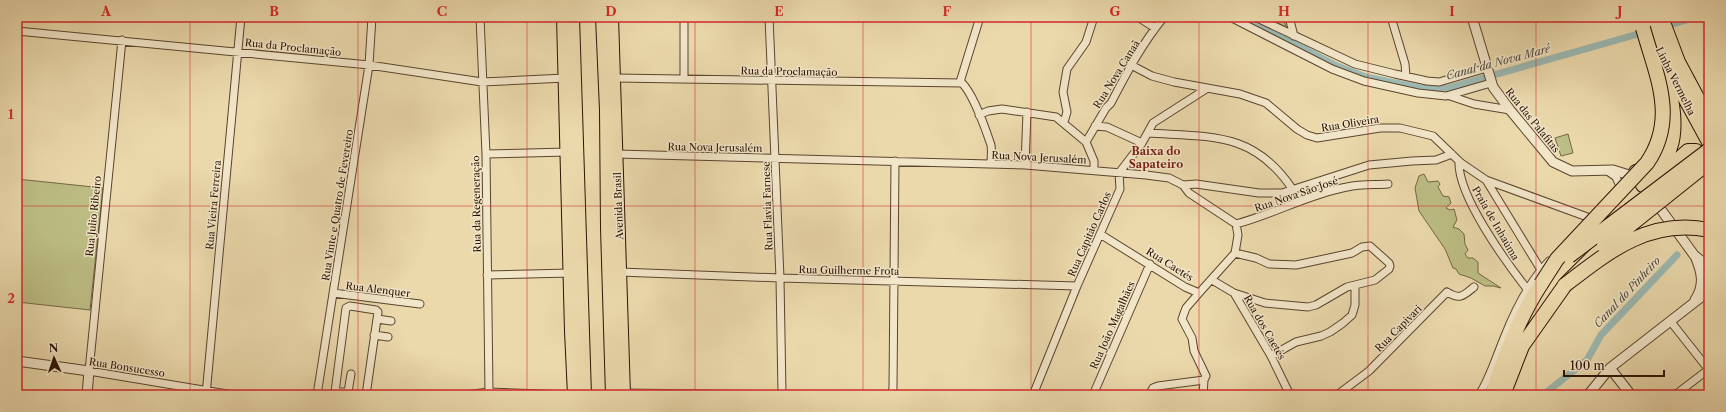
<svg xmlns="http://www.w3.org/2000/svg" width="1726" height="412" font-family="'Libre Caslon Text',serif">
<rect width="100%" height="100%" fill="#ebd9ac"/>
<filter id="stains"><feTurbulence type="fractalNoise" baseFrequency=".005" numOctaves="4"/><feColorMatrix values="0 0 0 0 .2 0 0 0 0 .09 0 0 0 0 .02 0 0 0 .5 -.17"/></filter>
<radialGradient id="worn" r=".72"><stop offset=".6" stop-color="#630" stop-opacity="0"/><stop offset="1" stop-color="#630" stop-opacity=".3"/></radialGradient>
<path fill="#bdbe85" stroke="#746844" d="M1264,17H1283L1286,27Z
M1568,134L1573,153L1561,156L1555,138Z
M1424,174L1428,182L1438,181L1440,184L1438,187L1443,196L1449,197L1451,203L1446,208L1450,210L1454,209L1457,220L1453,227L1459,229L1464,234L1465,244L1468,250L1465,254L1468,258H1473L1478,262V273L1501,288L1493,286H1485L1471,278L1459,274L1456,269L1453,268L1445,249L1419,211L1415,188L1419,176Z
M17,179L103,188L90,310L17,302Z"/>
<path fill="#9bb9b2" stroke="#6e766c" d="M1704,17H1709V63Z"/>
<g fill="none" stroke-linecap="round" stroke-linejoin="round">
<path stroke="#9bb9b2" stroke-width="7" d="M1242,17L1337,66L1366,77L1420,88H1448L1645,32
M1663,27L1696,17
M1543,395L1587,360L1601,335L1677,255"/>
<defs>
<path id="minor" d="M480,17L486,154L489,392
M684,17V79
M769,17L780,278L782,395
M1138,17L1155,28
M1230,17L1332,69L1364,81L1418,93L1446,96L1491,83
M1255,17L1355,64L1395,74L1427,81L1439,82L1487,68
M1289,17L1294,36
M1391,17L1405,64L1406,76
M17,31L369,65L482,82L565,78
M122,40L89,371L233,395
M1131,65L1152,76L1174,82L1240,94L1266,103L1297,129L1307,135L1317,138L1380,128H1400L1433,136L1461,163L1486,180L1590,218
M615,78L962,83C973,94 986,130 991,145C992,151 991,158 991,164
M960,82L980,17
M1450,96L1474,104L1510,110
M979,115L988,111L1002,109L1056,117L1086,142L1094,161V170
M1064,122L1067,112L1063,92L1067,69L1086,42L1094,17
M1095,126L1107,127L1142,143
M1148,133C1210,137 1254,131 1293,190
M1086,142L1106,108L1111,103C1126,74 1143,42 1164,17
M486,154L567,152
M617,154L1025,165L1146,175L1169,178L1183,185L1196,184L1259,193H1282L1369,165L1412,161L1436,160L1452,154
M1459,161C1457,195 1506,262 1527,289
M1025,165L1027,112
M1606,170L1616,177L1619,184
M1486,180L1541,270
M1183,185L1189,193L1236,224
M1236,224C1274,214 1309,194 1347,187C1361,184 1374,185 1388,184
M1100,234L1185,287L1199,293L1235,253L1238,235L1236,224
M620,272L780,278L1077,286
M487,275L570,273
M1212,280L1234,293L1271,356L1290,395
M333,293L420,304
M1199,293L1186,308L1182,319L1192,338L1194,351L1206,376L1204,380L1203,395
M1234,293L1265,303L1308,307L1316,305L1347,287L1375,280L1389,269L1390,266L1389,263L1370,246L1362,247L1352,253L1296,265L1269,264L1256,258L1235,253
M377,319L391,321
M1671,322L1709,370
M374,335L388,337
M1271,356L1296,342L1321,336L1330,332L1343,323L1352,315L1355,305V286
M351,374L348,392H335L346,308L350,306L376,310L378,312L366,395
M623,393L780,395
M206,395L241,17
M317,395L369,65L372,17
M464,395L489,392L570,395
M891,395L893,388L895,161
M1033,395L1077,286L1120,189L1119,173L1142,143L1153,123L1206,89
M1093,395L1150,264
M1149,395L1153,388L1158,386L1204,380
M1337,395L1369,371L1447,292C1460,300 1463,296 1474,287
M1479,395C1490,378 1496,357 1504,338C1515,310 1529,282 1549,261
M1675,395L1709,369"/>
<path id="tertiary" d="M1472,17L1493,87L1510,110L1553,162L1572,171L1613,170L1629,175L1636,180
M1654,200L1694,255L1709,267
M1695,256C1702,272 1705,285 1695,300
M17,361L89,371L87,395
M1610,368L1631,395
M1588,395L1610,368L1709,291"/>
<path id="trunk" d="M563,17L571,331L574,395
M612,17L624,395"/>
<path id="motorway" d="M572,17L584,395
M603,17L607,110L608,228L613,395
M1648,17L1660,52L1709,142
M1661,17L1678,62L1709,120
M1636,172C1644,169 1655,168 1661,162C1686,138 1667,80 1660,52
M1643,185L1657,179L1688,151H1696L1708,164
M1492,395C1504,356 1519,318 1541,284
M1503,395L1522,346L1565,285L1604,246"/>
</defs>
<use href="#minor" stroke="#5b442e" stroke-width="9"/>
<use href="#tertiary" stroke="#5b442e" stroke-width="11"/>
<use href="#trunk" stroke="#2b1204" stroke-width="14"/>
<use href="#motorway" stroke="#2b1204" stroke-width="16"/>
<use href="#minor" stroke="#f2e6c9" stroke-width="7"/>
<use href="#tertiary" stroke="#f2e6c9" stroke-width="9"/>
<use href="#trunk" stroke="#ebd9ac" stroke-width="12"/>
<use href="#motorway" stroke="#ebd9ac" stroke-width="14"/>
<defs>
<path id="motorway-bridge" d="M1604,246L1709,162
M1569,256L1709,150
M1541,284L1557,259L1647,163C1678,118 1656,75 1643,28
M1565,285C1609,251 1650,218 1709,230"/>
</defs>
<use href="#motorway-bridge" stroke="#2b1204" stroke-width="16" stroke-linecap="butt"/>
<use href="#motorway-bridge" stroke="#ebd9ac" stroke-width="14"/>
</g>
<path fill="none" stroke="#d62828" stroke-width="1" stroke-opacity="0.55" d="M190,17V395M358,17V395M527,17V395M695,17V395M863,17V395M1031,17V395M1199,17V395M1368,17V395M1536,17V395M17,206H1709"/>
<g text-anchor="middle" stroke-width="3" stroke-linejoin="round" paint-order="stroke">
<g font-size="10" fill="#2b1204" stroke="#f2e6c9">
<text transform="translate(293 47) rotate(6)" y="4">Rua da Proclamação</text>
<text transform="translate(789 71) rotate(1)" y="4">Rua da Proclamação</text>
<text transform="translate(1116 74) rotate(-58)" y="4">Rua Nova Canaã</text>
<text transform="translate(1676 81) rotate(63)" y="4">Linha Vermelha</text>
<text transform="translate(1533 120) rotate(51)" y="4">Rua das Palafitas</text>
<text transform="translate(1350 123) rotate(-9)" y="4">Rua Oliveira</text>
<text transform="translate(715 147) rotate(1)" y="4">Rua Nova Jerusalém</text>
<text transform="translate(1039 157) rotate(3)" y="4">Rua Nova Jerusalém</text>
<text transform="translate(1296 194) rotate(-19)" y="4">Rua Nova São José</text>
<text transform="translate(476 204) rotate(-91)" y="4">Rua da Regeneração</text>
<text transform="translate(213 205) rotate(-85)" y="4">Rua Vieira Ferreira</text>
<text transform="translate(337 205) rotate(-81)" y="4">Rua Vinte e Quatro de Fevereiro</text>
<text transform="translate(618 206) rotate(-92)" y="4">Avenida Brasil</text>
<text transform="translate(767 206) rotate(-92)" y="4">Rua Flavia Farnese</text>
<text transform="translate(93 216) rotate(-84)" y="4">Rua Julio Ribeiro</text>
<text transform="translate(1496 223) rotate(60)" y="4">Praia de Inhaúma</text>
<text transform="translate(1089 234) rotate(-66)" y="4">Rua Capitão Carlos</text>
<text transform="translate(1170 264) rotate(32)" y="4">Rua Caetés</text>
<text transform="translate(849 270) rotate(1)" y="4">Rua Guilherme Frota</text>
<text transform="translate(378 289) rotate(7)" y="4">Rua Alenquer</text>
<text transform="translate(1112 325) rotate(-66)" y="4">Rua João Magalhães</text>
<text transform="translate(1265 327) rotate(60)" y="4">Rua dos Caetés</text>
<text transform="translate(1398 328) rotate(-45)" y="4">Rua Capivari</text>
<text transform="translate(127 367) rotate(9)" y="4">Rua Bonsucesso</text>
</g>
<g font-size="11" font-style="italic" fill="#524c41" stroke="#f2e6c9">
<text transform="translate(1498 62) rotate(-15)" y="4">Canal da Nova Maré</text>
<text transform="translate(1627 292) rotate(-47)" y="4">Canal do Pinheiro</text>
</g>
<g font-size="11" font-weight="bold" fill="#7a1f14" stroke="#f2e6c9">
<text x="1156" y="155">Baixa do<tspan x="1156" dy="13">Sapateiro</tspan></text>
</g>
</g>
<rect width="1726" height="412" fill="none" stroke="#ebd9ac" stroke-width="44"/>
<g transform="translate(54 358) rotate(357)" stroke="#f2e6c9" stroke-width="3" paint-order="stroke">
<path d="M0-3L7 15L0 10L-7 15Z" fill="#2b1204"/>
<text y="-6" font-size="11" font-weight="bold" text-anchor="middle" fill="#2b1204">N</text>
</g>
<path d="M1564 370v6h100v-6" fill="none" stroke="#2b1204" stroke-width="2"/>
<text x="1570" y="370" font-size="12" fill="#2b1204" stroke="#f2e6c9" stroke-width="3" paint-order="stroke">100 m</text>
<rect x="22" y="22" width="1682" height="368" fill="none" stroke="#d62828" stroke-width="1.5"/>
<g font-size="13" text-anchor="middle" font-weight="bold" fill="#d62828">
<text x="106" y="16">A</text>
<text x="274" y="16">B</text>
<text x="442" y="16">C</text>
<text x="611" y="16">D</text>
<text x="779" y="16">E</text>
<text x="947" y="16">F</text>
<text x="1115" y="16">G</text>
<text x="1284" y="16">H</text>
<text x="1452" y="16">I</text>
<text x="1620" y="16">J</text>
<text x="11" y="119">1</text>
<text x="11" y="303">2</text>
</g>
<rect width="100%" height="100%" filter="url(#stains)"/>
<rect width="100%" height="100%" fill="url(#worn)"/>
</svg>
